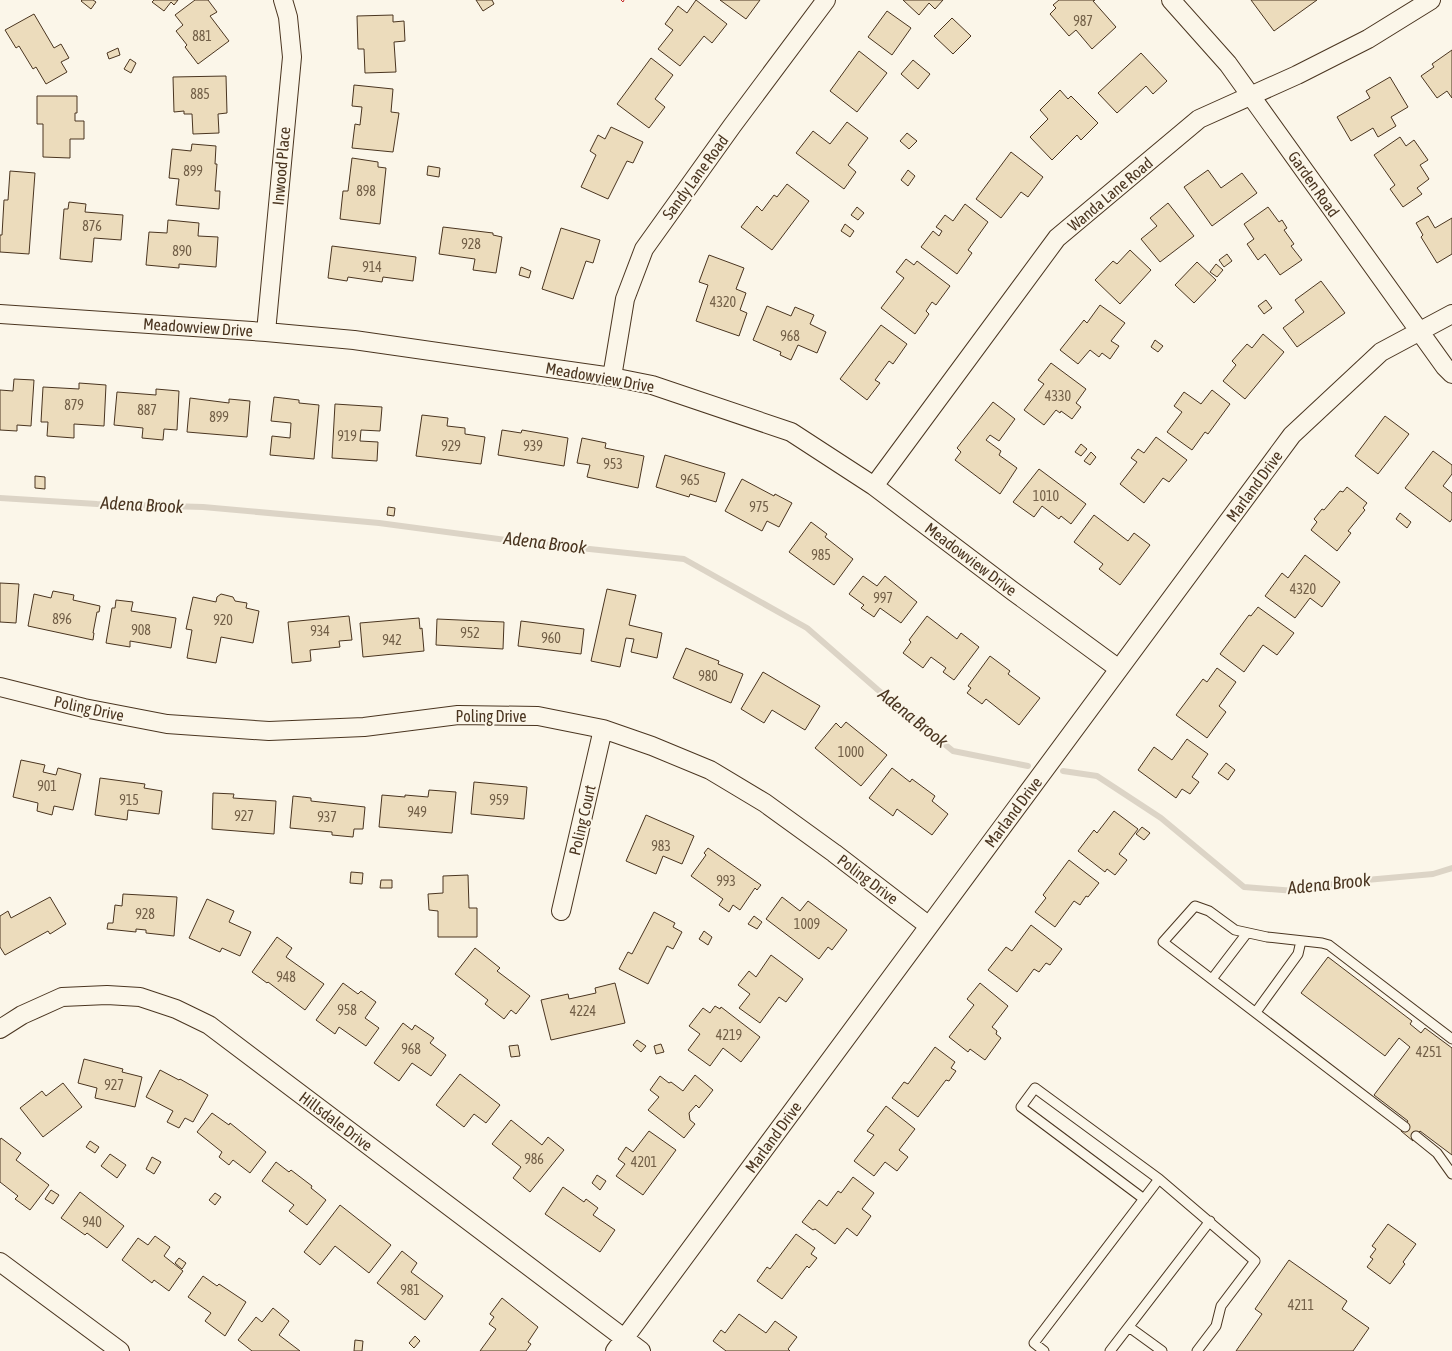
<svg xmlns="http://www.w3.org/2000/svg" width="1452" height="1351" font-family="'Asap Condensed',sans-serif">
<rect width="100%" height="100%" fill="#fbf6e9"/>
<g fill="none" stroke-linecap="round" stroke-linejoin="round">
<path stroke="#dcd4c6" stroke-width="6" d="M0,498L97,504L203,507L379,523L514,541L684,559L807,628L878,690L953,751L1028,766
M1063,771L1097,776L1161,818L1244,887L1295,891L1344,882L1433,874L1452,868"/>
</g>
<path fill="#ecdcbc" stroke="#4a3520" d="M82,0H93L96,2L91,9L81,1Z
M154,0H178L174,5L171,2L164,11L152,2Z
M195,0H208L217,12L210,16L229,41L198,64L185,47L187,45L176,31L183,25L175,15Z
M476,0H492L494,4L483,11Z
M696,0L727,24L712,43L704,36L680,66L658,49L673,30L665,24L678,6L687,13Z
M720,0H760L746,19Z
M903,0H943L935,9L929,3L919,15Z
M1059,0H1095L1093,1L1116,27L1092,49L1076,30L1069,36L1050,14L1056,8L1053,5Z
M1251,0H1317L1274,31Z
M887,11L911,28L892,55L868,37Z
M34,14L54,48L61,44L69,58L61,62L67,72L46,84L36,67L33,69L19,46L16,48L5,30Z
M393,15V22L404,21L405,41L394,42L396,72L365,73L364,49H358L357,16Z
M952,18L971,36L953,54L934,36Z
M118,48L120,55L109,59L107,53Z
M1452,50V98L1447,91L1437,98L1421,76L1434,67L1432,64Z
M859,51L887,73L857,112L830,91Z
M1141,53L1167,81L1153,94L1146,86L1117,113L1098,93Z
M651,58L673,75L655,99L665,107L649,128L617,104Z
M130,59L136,63L131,73L124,69Z
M913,60L930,74L918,89L901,74Z
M226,76L227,113L218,114L219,133L193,134L192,114H184V111L174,112L173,77Z
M1390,77L1408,107L1391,117L1396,126L1378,137L1373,128L1351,141L1337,117L1370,98L1366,91Z
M354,85L393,89L391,112L399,113L393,152L352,148L355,124L360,125L362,107L352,106Z
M1060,90L1068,99L1071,96L1098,123L1081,140L1077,135L1052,160L1030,137L1048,119L1040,110Z
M37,96H77V113H75V121H84V139H70V158L43,157V124H37Z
M847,122L868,138L848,165L856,172L844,189L796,153L813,131L830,144Z
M611,127L643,142L633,163L627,161L608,199L581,187L596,155L590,151L598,135L605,139Z
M907,133L917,141L909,149L900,141Z
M1400,137L1406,146L1414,140L1428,160L1420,165L1429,179L1417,188L1422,194L1403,207L1390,189L1395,185L1374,155Z
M192,144L216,146L215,164H217L215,191H220L219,209L176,205L179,179L169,178L172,149L191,151Z
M1011,152L1043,177L1028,197L1021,192L1001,218L976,199Z
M352,158L378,162V167L386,168L380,224L340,219L343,191H348Z
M428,166L440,168L439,177L427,175Z
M908,170L915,176L908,186L901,180Z
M1208,170L1221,188L1242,173L1257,193L1212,226L1184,187Z
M10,171L35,173L29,254L0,252V235H2L4,200H8Z
M787,184L809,201L772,250L741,227L757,206L762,211L774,195L777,197Z
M69,202L86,204L85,212L123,215L121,240L94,238L92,262L60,259L64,209H68Z
M1168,203L1194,236L1160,262L1141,239L1157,226L1150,218Z
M965,204L988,222L968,250L972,253L957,274L921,247L933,231L939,236L942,231L936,227L945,215L953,221Z
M857,207L864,213L858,220L851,215Z
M1268,207L1279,222L1282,220L1287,228L1284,230L1294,244L1291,246L1302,260L1280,275L1265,254L1258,260L1247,244L1254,239L1244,224Z
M1428,216L1435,228L1452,218V254L1437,263L1421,237L1423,235L1416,223Z
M168,220L199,223L198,236L218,237L216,267L179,264V268L146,265L149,232L167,233Z
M845,224L854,231L850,237L841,231Z
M443,227L493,233V235L502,237L496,273L473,270L475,259L439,254Z
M561,228L600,240L593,263L586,261L573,299L542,289Z
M332,246L416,257L413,281L383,277L382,282L348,277L347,281L328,278Z
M1130,250L1151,270L1120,304L1095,280L1113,261L1117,264Z
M1227,254L1232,261L1224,267L1219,260Z
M709,255L744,268L736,289L746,293L740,310L747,313L739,336L696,321L708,285L699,282Z
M906,259L914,265L917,261L950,286L936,305L932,302L926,311L929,314L915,334L881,308L904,278L896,272Z
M1197,262L1216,280L1194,303L1175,285Z
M1216,264L1223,270L1217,277L1210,272Z
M521,267L531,271L529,278L519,275Z
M1321,281L1345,313L1297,347L1283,328L1304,312L1295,300Z
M1266,300L1272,308L1264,314L1258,306Z
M1100,305L1125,323L1111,341L1119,346L1110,359L1102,353L1099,357L1090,350L1078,364L1060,350L1084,320L1087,323Z
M767,306L791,316L795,307L814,315L810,324L826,332L817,353L798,345L791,360L780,355L781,352L753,340Z
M881,325L907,344L893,364L889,361L875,380L880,383L867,400L840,379Z
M1263,334L1284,352L1245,399L1223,381L1236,365L1232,361L1247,344L1252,348Z
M1155,340L1163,346L1158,352L1151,347Z
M1051,363L1086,389L1076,403L1081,407L1072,419L1061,411L1060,413L1056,410L1044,425L1024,410L1044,384L1038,380Z
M14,379L34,380L31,426L17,425V431L0,430V390L13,391Z
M79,383L106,385L104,426L74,424V438L47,436L48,422H41L43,387L79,389Z
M156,389L179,391L177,430L164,429L163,440L142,438L143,428L114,425L117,392L156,395Z
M1212,390L1230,404L1208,434L1205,432L1192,450L1167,432L1182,412L1174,406L1184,392L1201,404Z
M274,397L299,400V403L319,405L314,459L270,455L272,436L290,438L291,423L271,421Z
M190,398L229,403V399L250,401L247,437L187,432Z
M993,402L1015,419L999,441L990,435L986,440L1001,451L999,455L1017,468L1000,494L955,460L961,452L957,448Z
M335,404L382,407L380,431L361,430L360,441L378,442L377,461L332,458Z
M422,415L448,418L447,426L465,428V434L485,437L481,464L416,456Z
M1385,416L1409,434L1378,474L1355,456Z
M502,430L521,433L522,430L568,438L564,466L498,455Z
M1156,437L1187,460L1169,482L1163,478L1144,503L1120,484L1137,462L1131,458L1138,449L1144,453Z
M582,438L606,443L605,448L644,456L638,488L587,477L590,465L577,463Z
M1081,444L1087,449L1081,456L1075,452Z
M1433,451L1452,465V474L1443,486L1452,493V519L1450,522L1405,488Z
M1091,452L1096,457L1090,465L1084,461Z
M665,455L725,473L716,502L690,494L689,497L656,487Z
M1039,469L1086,504L1071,524L1061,516L1059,519L1042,506L1034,517L1013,502Z
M35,476L45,477V489L35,488Z
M742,479L774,496L775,494L792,503L779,527L767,521L762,531L725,511Z
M1347,487L1367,503L1363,508L1365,510L1348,531L1351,533L1337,551L1311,530L1317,522L1314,519L1322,509L1324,510L1340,491L1343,492Z
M388,507L395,508L394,516L387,515Z
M1400,513L1411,522L1407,528L1396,519Z
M1094,515L1128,541L1134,533L1150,545L1120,585L1099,569L1103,564L1074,542Z
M811,522L827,534L825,537L853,559L834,585L789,552Z
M1305,555L1340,582L1322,607L1310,598L1295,618L1265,596L1282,573L1288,578Z
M863,576L877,586L885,576L917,602L901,623L880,608L874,617L861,608L864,605L849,594Z
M0,583L19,584L16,623L0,622Z
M607,589L636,595L629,625L662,633L657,658L631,652L634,639L626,638L620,667L591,661Z
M53,591L74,595L73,600L100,606L99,612H97L93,633H94L93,640L28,626L34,594L51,598Z
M221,594L233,597L235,601L247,603L246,608L259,611L253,643L221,637L216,663L187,658L192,630L186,629L193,597L216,602L217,597Z
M116,600L133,602L131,611L176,618L171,648L130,641V647L106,643L112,608H115Z
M1258,607L1294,633L1277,655L1263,645L1244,672L1220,654L1249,615L1251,616Z
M349,616L352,640L339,641L340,647L310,650L311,661L292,663L288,622Z
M927,616L957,639L961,633L979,647L954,680L943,672L946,668L931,657L923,668L903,653L911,642L909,640Z
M419,618L420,629L422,628L424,651L363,657L360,623Z
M437,619L504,622L503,649L436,645Z
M521,621L584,629L581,654L518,646Z
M686,648L719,661L718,664L743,674L731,703L673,678Z
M990,656L1010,671L1008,674L1040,698L1019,725L986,699L982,704L967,693L971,688L968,686Z
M1217,668L1236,682L1219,706L1226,712L1207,738L1176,715L1203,679L1207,682Z
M763,672L820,706L805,730L772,710L764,723L741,709Z
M846,722L887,755L861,786L815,748L836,723L841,728Z
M1187,739L1208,754L1192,777L1199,782L1190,794L1182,789L1176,798L1138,770L1154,747L1172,760Z
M21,760L45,765L43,772L56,775L58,768L81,774L73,810L54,806L52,815L37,811L38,803L13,797Z
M1226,763L1235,770L1228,780L1218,773Z
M892,768L910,782L912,779L935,796L932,801L948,814L932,835L897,809L893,816L869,798Z
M100,778L145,784L144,788L162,791L159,814L128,810L127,820L95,815Z
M474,782L527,787L524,819L471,814Z
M429,790L456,792L452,833L379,827L382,795L405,797V795L428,797Z
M213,793L234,794L233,798L276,801L274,834L212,829Z
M293,796L311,798V801L365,807L363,829H354L353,837L332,835V832L290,828Z
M1114,811L1138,829L1119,854L1127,860L1115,875L1107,869L1105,872L1078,851L1094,830L1097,833Z
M646,815L694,836L682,864L663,856L656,874L626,861Z
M1142,827L1150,833L1144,840L1136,834Z
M708,848L761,885L757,890L755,888L740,910L733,905L729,912L719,905L723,899L691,876L706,855L704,853Z
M1069,860L1099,883L1088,897L1086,896L1080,905L1074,901L1055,927L1035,912L1046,898L1043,895Z
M351,872L363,873L362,884L350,883Z
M468,875L469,908H477V937H438V911L429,910L428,894L443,893V876Z
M381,880H392V888H380Z
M123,894L177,897L174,936L146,933V930L136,929V932L107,929L108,923H113L115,905L122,906Z
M50,897L66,924L50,934L48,931L5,955L0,947V916L8,911L11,918Z
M782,897L800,911L808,901L847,930L832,950L828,947L819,959L766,919Z
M207,899L234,911L229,922L251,932L240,956L222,948L220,952L189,938Z
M654,912L675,923L673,927L682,932L673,949L667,946L648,984L619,969L628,952L632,954Z
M754,916L762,922L757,929L748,924Z
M1031,925L1062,949L1050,965L1046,963L1039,972L1034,969L1017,992L988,970L1006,947L1012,951Z
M704,931L712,937L708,945L699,939Z
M277,937L292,948L286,957L324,984L305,1010L268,982L267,983L252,972Z
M475,948L500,968L497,971L530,996L516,1014L511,1010L504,1019L485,1004L488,1000L455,974Z
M771,955L803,979L786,1002L779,997L760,1023L739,1008L750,994L738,985L749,971L756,977Z
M1328,957L1412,1021L1410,1024L1421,1033L1425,1028L1452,1048V1155L1420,1131L1413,1141L1401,1131L1408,1121L1374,1095L1410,1047L1399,1038L1385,1056L1301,993Z
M343,983L358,994L361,991L376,1002L365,1018L379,1028L366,1046L339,1027L335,1034L316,1020Z
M615,983L625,1023L551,1040L541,1000L568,994L569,999L596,993L595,988Z
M980,983L1008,1006L992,1027L997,1031L996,1034L1001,1038L985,1060L970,1049L968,1052L949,1037L974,1005L967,999Z
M715,1006L720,1009L721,1007L760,1037L741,1062L723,1048L710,1066L688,1050L700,1034L689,1026L703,1008L710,1013Z
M403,1023L412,1030L415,1025L434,1038L430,1043L446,1055L431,1076L412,1063L399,1081L374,1063Z
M637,1040L646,1046L641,1052L633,1045Z
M661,1044L664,1052L656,1054L654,1046Z
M518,1045L520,1056L511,1057L509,1046Z
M935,1047L955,1062L951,1068L956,1071L949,1081L946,1080L918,1117L892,1098L904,1082L908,1084Z
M84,1059L123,1069L122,1072L142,1077L135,1107L95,1098L97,1088L78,1083Z
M160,1070L179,1080L180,1079L208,1095L193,1122L185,1118L179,1128L167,1122L173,1111L146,1097Z
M460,1074L500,1105L486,1123L474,1114L464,1127L436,1105Z
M695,1075L713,1090L699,1108L696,1105L689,1113L690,1120L695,1124L684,1138L648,1110L659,1097L650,1090L660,1076L669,1083L671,1082L683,1091Z
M63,1083L82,1107L43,1137L20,1108L42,1091L46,1096Z
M886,1106L915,1129L899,1150L908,1157L897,1171L885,1162L874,1176L854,1161L874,1135L867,1131Z
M212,1113L229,1125L230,1123L266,1152L250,1173L233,1160L229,1165L219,1157L222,1152L197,1132Z
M511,1120L542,1145L548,1137L564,1150L530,1192L513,1178L521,1167L492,1144Z
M649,1131L676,1150L643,1195L616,1176L625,1164L618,1159L626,1147L633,1152Z
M1,1138L21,1153L16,1160L49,1185L30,1210L15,1199L18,1196L0,1182V1140Z
M90,1141L99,1147L95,1153L86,1147Z
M110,1154L126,1165L117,1178L101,1166Z
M152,1157L161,1162L154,1174L146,1169Z
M276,1162L289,1172L291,1170L312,1186L311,1188L326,1200L307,1225L289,1211L294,1205L262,1181Z
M597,1175L606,1181L600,1190L592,1183Z
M853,1177L874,1193L862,1209L871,1216L857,1236L847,1228L835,1244L815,1229L813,1230L802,1222L819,1200L827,1206L838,1191L841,1193Z
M563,1187L584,1202L586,1199L598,1208L593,1215L615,1230L600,1252L545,1214Z
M51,1190L59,1195L53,1204L45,1199Z
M80,1192L124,1226L107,1248L87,1233L85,1235L61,1218Z
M215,1193L221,1197L215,1205L209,1200Z
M340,1205L391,1245L369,1273L335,1246L320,1265L304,1252Z
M1388,1224L1416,1244L1403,1262L1405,1264L1390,1284L1367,1267L1373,1259L1370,1257L1376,1249L1372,1246Z
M796,1234L815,1248L811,1254L817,1258L809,1268L807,1266L782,1299L757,1281L767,1267L770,1269Z
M155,1236L170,1247L164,1256L183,1271L169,1291L154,1280L152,1283L122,1260L138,1238L148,1245Z
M402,1251L417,1263L411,1272L443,1296L425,1320L377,1283Z
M179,1258L186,1263L182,1269L175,1263Z
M1289,1260L1347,1301L1342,1309L1369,1328L1353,1351H1236L1262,1314L1255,1309Z
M203,1276L217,1286L219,1284L246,1302L225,1336L205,1321L211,1313L188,1297Z
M502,1298L538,1327L528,1342L531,1344L526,1351H480L496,1329L489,1324L494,1317L490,1314Z
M273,1308L289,1321L279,1335L300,1351H252L238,1340L256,1317L262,1322Z
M739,1314L766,1333L775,1321L797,1337L788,1349L790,1351H726L713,1341L721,1330L725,1333Z
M415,1336L420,1341L414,1348L409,1343Z
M355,1340L363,1341L362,1351H354Z"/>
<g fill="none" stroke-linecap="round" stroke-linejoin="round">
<defs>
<path id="service" d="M1212,979L1247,933
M1256,1012L1298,954L1301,941
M1405,1127L1163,942L1195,906L1209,911L1235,930L1267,937L1322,943L1329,945L1452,1039
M1416,1136L1437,1153L1452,1174
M1144,1199L1021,1107L1035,1088L1159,1179L1255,1261L1221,1306L1216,1326L1197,1351
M1129,1327L1162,1351
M1044,1351L1034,1343L1159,1179
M1110,1351L1210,1221"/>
<path id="minor" d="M1171,0L1228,64L1445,367L1452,374
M0,314L266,332L354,340L612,377L652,385L791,432L874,486L1014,592L1119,669
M266,332L292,57L288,17L283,0
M612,377L625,299L644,249L732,126L826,0
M874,486L1057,238L1199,119L1297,75L1368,39L1431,0
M0,687L84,708L167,724L269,731L364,727L458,715L538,716L603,729L652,746L710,770L765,803L834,853L929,926
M561,911L603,729
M0,1029L22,1015L62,997L107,995L140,997L176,1009L209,1025L641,1351
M0,1262L120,1351
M615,1351L1292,435L1381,352L1452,314"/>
</defs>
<use href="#service" stroke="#4a3520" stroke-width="11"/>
<use href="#minor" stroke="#4a3520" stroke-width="20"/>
<use href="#service" stroke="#fbf6e9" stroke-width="9"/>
<use href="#minor" stroke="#fbf6e9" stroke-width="18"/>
<path stroke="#c62828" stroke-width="1" stroke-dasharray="18 4 2.5 4" stroke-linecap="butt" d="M621,0L623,2L624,0"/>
</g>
<g text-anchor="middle" stroke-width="4" stroke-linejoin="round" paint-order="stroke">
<g font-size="14" fill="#725f47">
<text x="1083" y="26">987</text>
<text x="202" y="41">881</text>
<text x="200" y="99">885</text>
<text x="193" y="176">899</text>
<text x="366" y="196">898</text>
<text x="92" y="231">876</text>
<text x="471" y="249">928</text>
<text x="182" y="256">890</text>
<text x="372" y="272">914</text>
<text x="723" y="307">4320</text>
<text x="790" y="341">968</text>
<text x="1058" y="401">4330</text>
<text x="74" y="410">879</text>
<text x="147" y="415">887</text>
<text x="219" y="422">899</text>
<text x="347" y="441">919</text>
<text x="451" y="451">929</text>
<text x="533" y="451">939</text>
<text x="613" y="469">953</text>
<text x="690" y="485">965</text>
<text x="1046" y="501">1010</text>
<text x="759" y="512">975</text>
<text x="821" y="560">985</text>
<text x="1303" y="594">4320</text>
<text x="883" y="603">997</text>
<text x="62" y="624">896</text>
<text x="223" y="625">920</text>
<text x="141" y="635">908</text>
<text x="320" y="636">934</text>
<text x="470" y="638">952</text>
<text x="551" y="643">960</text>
<text x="392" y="645">942</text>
<text x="708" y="681">980</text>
<text x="851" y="757">1000</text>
<text x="47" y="791">901</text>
<text x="129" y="805">915</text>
<text x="499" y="805">959</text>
<text x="417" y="817">949</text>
<text x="244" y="821">927</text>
<text x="327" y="822">937</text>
<text x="661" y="851">983</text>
<text x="726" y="886">993</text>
<text x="145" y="919">928</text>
<text x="807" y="929">1009</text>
<text x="286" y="982">948</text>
<text x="347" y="1015">958</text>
<text x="583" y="1016">4224</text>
<text x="729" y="1040">4219</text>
<text x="411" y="1054">968</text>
<text x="1429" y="1057">4251</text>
<text x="114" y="1090">927</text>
<text x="534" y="1164">986</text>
<text x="644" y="1167">4201</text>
<text x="92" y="1227">940</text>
<text x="410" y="1295">981</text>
<text x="1301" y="1310">4211</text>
</g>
<g font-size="16" fill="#4a3520" stroke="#fbf6e9">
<text transform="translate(281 166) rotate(-85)" y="6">Inwood Place</text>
<text transform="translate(695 177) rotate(-54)" y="6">Sandy Lane Road</text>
<text transform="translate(1314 184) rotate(55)" y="6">Garden Road</text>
<text transform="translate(1110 194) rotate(-40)" y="6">Wanda Lane Road</text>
<text transform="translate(198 327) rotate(4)" y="6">Meadowview Drive</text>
<text transform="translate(600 377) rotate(10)" y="6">Meadowview Drive</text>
<text transform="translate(1254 486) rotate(-54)" y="6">Marland Drive</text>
<text transform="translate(971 559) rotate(37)" y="6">Meadowview Drive</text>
<text transform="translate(89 708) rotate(12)" y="6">Poling Drive</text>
<text x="491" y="722">Poling Drive</text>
<text transform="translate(1013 812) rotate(-53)" y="6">Marland Drive</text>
<text transform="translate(582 820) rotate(-77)" y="6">Poling Court</text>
<text transform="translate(868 879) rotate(37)" y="6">Poling Drive</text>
<text transform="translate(336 1121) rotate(37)" y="6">Hillsdale Drive</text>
<text transform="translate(773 1137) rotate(-54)" y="6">Marland Drive</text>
</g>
<g font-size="18" font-style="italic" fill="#4a3520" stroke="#fbf6e9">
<text transform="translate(142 505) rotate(3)" y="6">Adena Brook</text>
<text transform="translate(545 543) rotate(7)" y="6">Adena Brook</text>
<text transform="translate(913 718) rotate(39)" y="6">Adena Brook</text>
<text transform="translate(1329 884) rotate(-6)" y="6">Adena Brook</text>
</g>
</g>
</svg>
